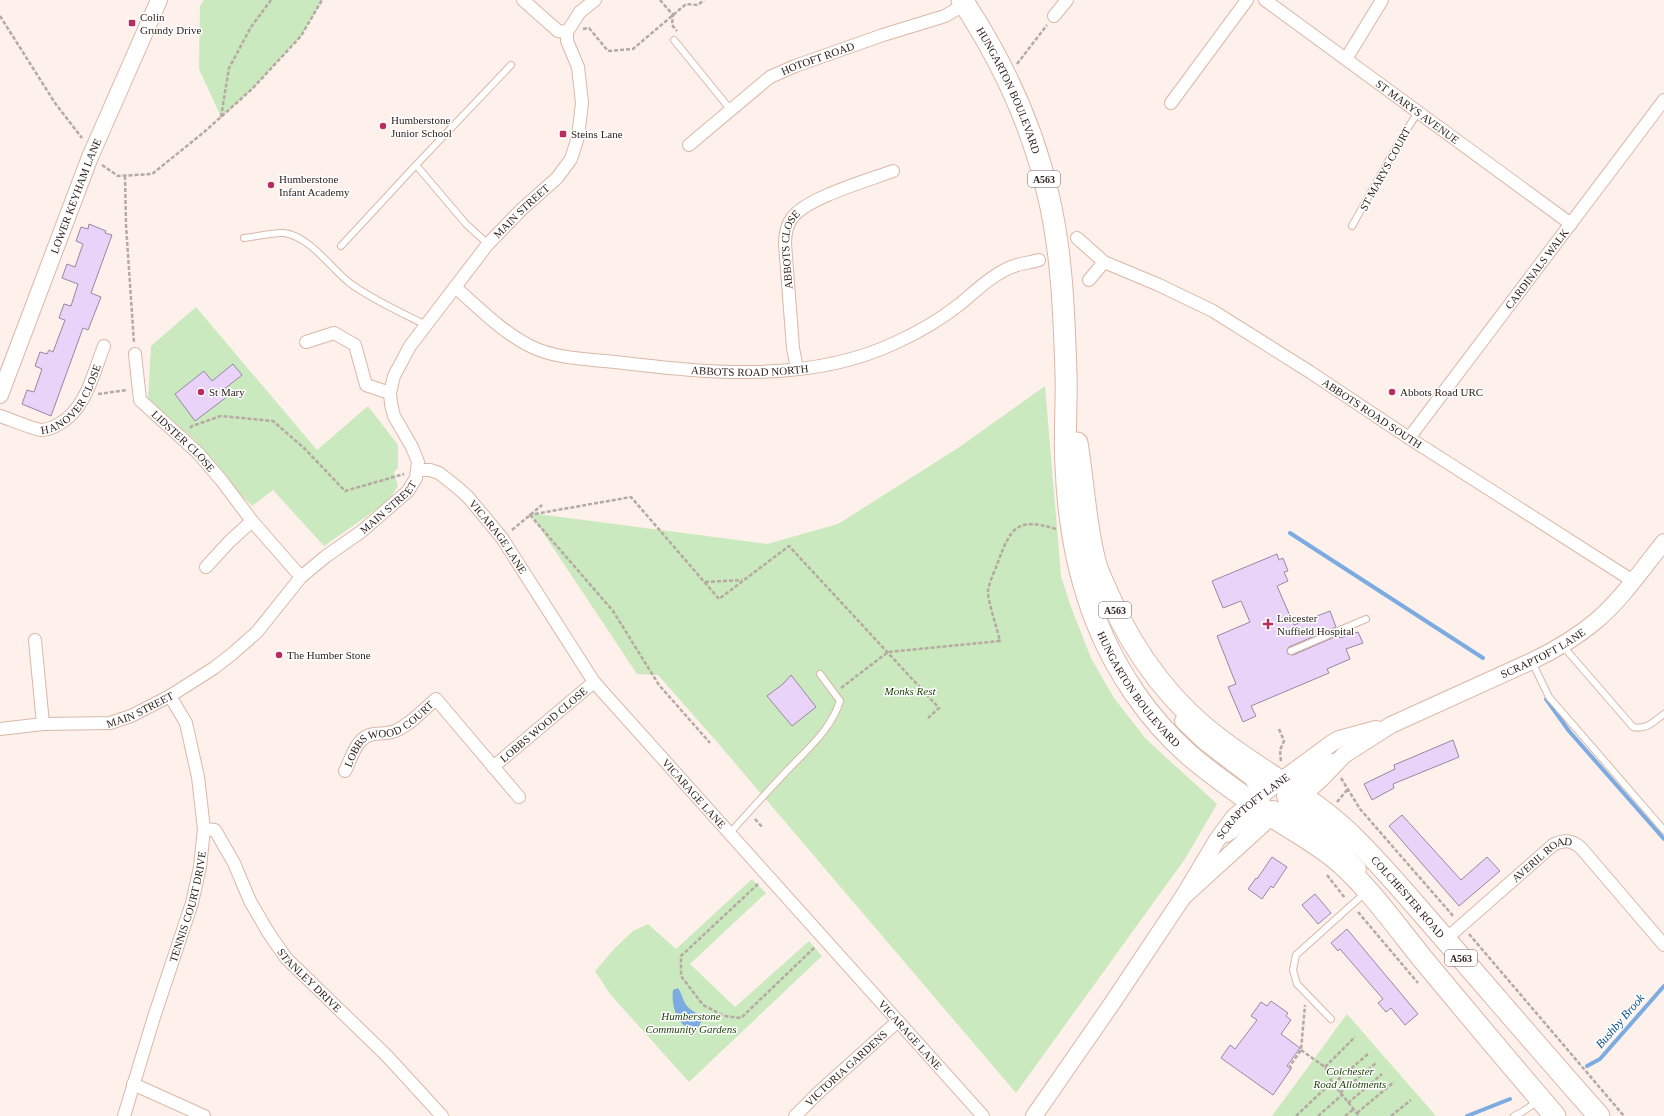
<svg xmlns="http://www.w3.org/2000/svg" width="1664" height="1116" font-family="Georgia,serif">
<rect width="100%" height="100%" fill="#fef0ea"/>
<path fill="#cbe9be" d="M204,0H322L301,36L252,89L221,117L199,69L200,6Z
M196,307L317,450L368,406L398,445V468L394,472L398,486L387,502L324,546L273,490L252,506L229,483L196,441L148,399L151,346Z
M1045,386L1061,576L1071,607L1091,658L1114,698L1146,739L1217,804L1185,859L1016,1093L717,742L658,675L637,674L530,513L767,544L838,524L958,448Z
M752,879L766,893L690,964L735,1007L809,941L822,956L689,1082L610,994L595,971L615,948L633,931L648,924L676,949Z
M1347,1014L1436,1116H1272Z"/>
<path fill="#7babe0" d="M678,988C682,994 683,1001 687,1006C692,1012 699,1013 702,1020L699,1026L688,1028C676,1022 671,1004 673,990Z"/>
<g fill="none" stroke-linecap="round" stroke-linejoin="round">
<path stroke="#7babe0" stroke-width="4" d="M1290,533L1483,658
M1546,699L1569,731L1664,839
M1587,1066L1600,1059L1664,986
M1467,1116L1510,1099"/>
</g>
<path fill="#e9d3f8" stroke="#9787a2" d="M89,224L106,231L105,233L112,235L91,293L101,297L88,330L83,328L51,416L22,404L27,390L34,392L42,369L35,366L40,352L47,354L49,350L53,352L65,320L59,318L64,304L71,306L78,284L62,278L67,264L75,267L83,244L76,241L81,227L88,229Z
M233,364L242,375L223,390L228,396L195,421L175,394L204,371L212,381Z
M1277,554L1279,560L1283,558L1288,571L1284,572L1288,581L1277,586L1294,625L1330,611L1336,627L1289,647L1287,650L1288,654L1293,655L1339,635L1340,638L1358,632L1363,643L1346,649L1350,659L1327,669L1329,673L1251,706L1256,716L1243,722L1228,687L1236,684L1217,636L1250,622L1241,601L1223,608L1212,581Z
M791,675L816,707L792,726L767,696L783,684Z
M1453,740L1459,757L1393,784L1394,788L1372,800L1364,784L1395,769L1394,765Z
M1402,815L1461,880L1487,857L1500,871L1459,906L1389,826Z
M1272,857L1287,867L1273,888L1271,886L1262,899L1248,889L1256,878L1257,879Z
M1315,894L1331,913L1318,924L1302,905Z
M1347,929L1418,1014L1405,1025L1391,1008L1386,1012L1378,1003L1383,999L1340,949L1338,951L1331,943Z
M1271,1001L1288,1013L1286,1016L1291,1020L1281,1034L1300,1048L1287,1066L1291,1069L1273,1095L1221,1058L1230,1045L1235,1049L1257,1020L1251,1016L1261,1002L1267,1006Z"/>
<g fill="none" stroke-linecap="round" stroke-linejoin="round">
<defs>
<path id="lane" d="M674,40L730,109
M1352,226L1399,142L1418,112
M244,238C256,237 273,232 284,233C310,236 332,270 351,284C375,301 400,312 426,325
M488,244L466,224L416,165L511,65
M341,246L416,165
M1562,645L1633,727C1647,730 1653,722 1664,714
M1291,651L1366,619
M1532,662L1549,697L1664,830
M729,834C747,814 765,794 783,775C805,751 830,732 840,701L820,674
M1331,1019L1297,984L1293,970L1296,955L1366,892
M1514,1116L1522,1112L1538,1101"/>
<g id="street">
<path d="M523,0L558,31L567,32"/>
<path id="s1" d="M1265,0L1571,224"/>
<path d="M1054,16L1067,0"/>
<path d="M1346,59L1382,0"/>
<path d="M1171,103L1247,0"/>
<path id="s2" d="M689,145L770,77L795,66L883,35L945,16L965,4"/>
<path id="s3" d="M1077,238L1104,262L1159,285L1213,311L1310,372L1409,438L1633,581"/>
<path d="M1089,280L1104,262"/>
<path id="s4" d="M455,287C479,308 502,332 530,346C556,359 587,359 615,362C708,373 810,384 897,342C919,332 941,319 960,304C978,289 995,272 1017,265C1024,263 1032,262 1039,260"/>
<path d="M306,342L334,333L355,345L366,385L390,393"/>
<path id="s5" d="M135,354L140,400L198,453L222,481L252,521L301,577"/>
<path id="s6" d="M797,369L793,348L785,244C785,235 786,226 792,218C806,198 869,180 893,171"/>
<path id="s7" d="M0,416C9,419 33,429 41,430C47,430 54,427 59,424C86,409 93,374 104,346"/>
<path id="s8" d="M1409,438L1664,100"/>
<path id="s9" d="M418,470H430L439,473L458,488L468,497L502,538L594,682L983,1116"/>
<path d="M206,567L229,542L252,521"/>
<path d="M35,640L43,724"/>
<path id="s10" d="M0,729L43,724L110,723L131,716L170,696L214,668L232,654L257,632L301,577L325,557L362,531L408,491L416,478L418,462L412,447L394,416L391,404L390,393L394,376L410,346L488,244L522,209L557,178L571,159L578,137L582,103L578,67L567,41V32L580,12L595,0"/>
<path id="s11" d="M493,767L594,682"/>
<path id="s12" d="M345,771C352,758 356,736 374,734C381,733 388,734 395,731C410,725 423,710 436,699L519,797"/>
<path id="s13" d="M204,829L215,830L234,863L250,901L268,932L286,958L387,1056L442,1116"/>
<path id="s14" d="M1446,939L1553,845C1564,839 1572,840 1581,848L1664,945"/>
<path d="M133,1084L204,1116"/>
<path id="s15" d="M124,1116L154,1017L192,903L200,867L204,829L198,777L186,723L170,696"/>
<path id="s16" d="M795,1116L818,1093L898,1021"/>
</g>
<g id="secondary">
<path id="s17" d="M0,395L90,157L159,0"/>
<path d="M1183,721L1206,743L1252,778L1259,788L1262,804"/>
<path d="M1286,786L1331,762"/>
<path d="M1285,796L1288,805L1292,810L1333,841L1358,869"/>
<path d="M1226,834L1250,819L1273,809"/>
<path id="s18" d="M1183,897L1272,816L1302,796L1322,778L1344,755L1391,725L1532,661C1555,650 1577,637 1596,621C1622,599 1643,568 1664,542"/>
<path id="s19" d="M1034,1116L1113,1002L1183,897L1217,840L1234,817L1252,802L1332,743L1339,739L1376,729"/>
</g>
<g id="highway">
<path id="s20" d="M962,0C1001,59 1032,124 1048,194C1062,252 1064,313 1066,373C1067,404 1064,435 1066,466C1068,519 1077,573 1097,623C1116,671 1148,718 1187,753C1213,776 1244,797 1273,817C1297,833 1323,846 1344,866C1373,893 1397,927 1422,958C1466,1011 1510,1064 1555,1116"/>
<path id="s21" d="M1077,443C1084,484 1085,525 1096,565C1099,575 1104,584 1108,594C1133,651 1171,704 1223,742C1267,775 1318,801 1357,841C1383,867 1407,895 1431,923C1487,987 1542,1052 1599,1116"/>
</g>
</defs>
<use href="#lane" stroke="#dab8a9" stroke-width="8"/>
<use href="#street" stroke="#dab8a9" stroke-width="14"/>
<use href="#secondary" stroke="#dab8a9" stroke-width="18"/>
<use href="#highway" stroke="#dab8a9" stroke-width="23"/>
<path stroke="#b6a9a3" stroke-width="2.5" stroke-dasharray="4 2" stroke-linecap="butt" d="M660,0L673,15L672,25L677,31
M0,16L55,103L82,138
M583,29L589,28L608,51L633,49L686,4L698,5L704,0
M1017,64L1047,25
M221,117L229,68L251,27L271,0
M102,165L118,176L152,174L203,133L252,89L301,36L322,0
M125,176L126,225L134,343
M98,394L127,390
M190,428L192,426L221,416L273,421L305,449L345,491L404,474
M529,515L631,497L719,599L789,546L939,708L928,718
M530,515L613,611L659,685L710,743
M512,530L542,505
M705,582L742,580
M841,688L888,652L1000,641C998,632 987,598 988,591C989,582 995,571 998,562C1011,527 1017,517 1056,529
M1279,729L1284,741L1280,750L1281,762
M1341,778L1360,809L1454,917
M1337,802L1347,790
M755,819L763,828
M1327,875L1345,898
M758,884L681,956V976L703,1005L724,1016L741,1018L815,947
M1358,912L1418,983
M1469,934L1624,1116
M1301,1050L1325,1067L1332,1082L1359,1116
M1325,1067L1355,1037
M1291,1069L1290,1066L1301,1050L1305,1005
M1333,1084L1368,1054
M1340,1093L1376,1063
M1348,1103L1382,1074
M1357,1113L1394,1082
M1296,1116L1332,1082
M1318,1116L1342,1095
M1345,1116L1354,1109
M1391,1116L1411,1100"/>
<use href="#lane" stroke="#fff" stroke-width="6"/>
<use href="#street" stroke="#fff" stroke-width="12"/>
<use href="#secondary" stroke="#fff" stroke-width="16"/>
<use href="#highway" stroke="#fff" stroke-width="21"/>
</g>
<g fill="#b92c62" stroke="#fff" stroke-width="1.5">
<rect x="128" y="19" width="8" height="8" rx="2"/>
<circle cx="383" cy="126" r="4"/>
<rect x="559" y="130" width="8" height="8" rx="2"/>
<circle cx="271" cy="185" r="4"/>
<circle cx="201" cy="392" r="4"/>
<circle cx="1392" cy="392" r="4"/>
<path d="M1266 618h4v4h4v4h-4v4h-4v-4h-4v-4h4z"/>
<circle cx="279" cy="655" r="4"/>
</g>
<g text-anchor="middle" stroke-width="3" stroke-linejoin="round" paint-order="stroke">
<g fill="#fff" stroke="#6e6562" stroke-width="1">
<rect x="1028" y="171" width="32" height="16" rx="3"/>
<rect x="1099" y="602" width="32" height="16" rx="3"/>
<rect x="1445" y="950" width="32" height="16" rx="3"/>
</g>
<g font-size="10" font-weight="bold" fill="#30231e">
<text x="1044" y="183">A563</text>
<text x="1115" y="614">A563</text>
<text x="1461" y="962">A563</text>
</g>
<g font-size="11" fill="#30231e" stroke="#fff" text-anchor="start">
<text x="140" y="21">Colin<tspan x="140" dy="13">Grundy Drive</tspan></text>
<text x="391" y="124">Humberstone<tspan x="391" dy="13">Junior School</tspan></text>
<text x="571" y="138">Steins Lane</text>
<text x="279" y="183">Humberstone<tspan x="279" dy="13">Infant Academy</tspan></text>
<text x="209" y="396">St Mary</text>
<text x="1400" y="396">Abbots Road URC</text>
<text x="1277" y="622">Leicester<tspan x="1277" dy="13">Nuffield Hospital</tspan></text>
<text x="287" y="659">The Humber Stone</text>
</g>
<g font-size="11" fill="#30231e" stroke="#fff">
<text dy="4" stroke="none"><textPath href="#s2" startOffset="157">HOTOFT ROAD</textPath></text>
<text dy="4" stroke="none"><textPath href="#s20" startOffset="102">HUNGARTON BOULEVARD</textPath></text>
<text dy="4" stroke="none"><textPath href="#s1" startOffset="189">ST MARYS AVENUE</textPath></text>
<text transform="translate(1385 169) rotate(-61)" y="4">ST MARYS COURT</text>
<text dy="4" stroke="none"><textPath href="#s17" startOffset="213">LOWER KEYHAM LANE</textPath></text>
<text dy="4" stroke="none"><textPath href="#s10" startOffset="826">MAIN STREET</textPath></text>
<text dy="4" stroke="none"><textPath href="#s6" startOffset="121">ABBOTS CLOSE</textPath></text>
<text dy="4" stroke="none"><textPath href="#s8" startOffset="212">CARDINALS WALK</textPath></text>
<text dy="4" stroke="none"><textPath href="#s4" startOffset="318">ABBOTS ROAD NORTH</textPath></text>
<text dy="4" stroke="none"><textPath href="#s7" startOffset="89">HANOVER CLOSE</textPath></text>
<text dy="4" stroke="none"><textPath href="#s3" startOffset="345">ABBOTS ROAD SOUTH</textPath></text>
<text dy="4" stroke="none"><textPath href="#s5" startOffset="106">LIDSTER CLOSE</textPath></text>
<text dy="4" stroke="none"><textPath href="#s10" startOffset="467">MAIN STREET</textPath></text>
<text dy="4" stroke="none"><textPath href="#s9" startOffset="109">VICARAGE LANE</textPath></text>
<text dy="4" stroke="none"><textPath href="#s18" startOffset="439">SCRAPTOFT LANE</textPath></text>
<text dy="4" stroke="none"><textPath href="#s20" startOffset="726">HUNGARTON BOULEVARD</textPath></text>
<text dy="4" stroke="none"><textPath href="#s10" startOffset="143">MAIN STREET</textPath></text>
<text dy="4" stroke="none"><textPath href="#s11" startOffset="66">LOBBS WOOD CLOSE</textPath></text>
<text dy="4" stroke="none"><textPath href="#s12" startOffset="61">LOBBS WOOD COURT</textPath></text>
<text dy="4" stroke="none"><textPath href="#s9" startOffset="433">VICARAGE LANE</textPath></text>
<text dy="4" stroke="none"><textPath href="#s19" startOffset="381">SCRAPTOFT LANE</textPath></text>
<text dy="4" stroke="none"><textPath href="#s14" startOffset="126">AVERIL ROAD</textPath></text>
<text dy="4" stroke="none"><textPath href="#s21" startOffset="587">COLCHESTER ROAD</textPath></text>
<text dy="4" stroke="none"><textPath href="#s15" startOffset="219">TENNIS COURT DRIVE</textPath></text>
<text dy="4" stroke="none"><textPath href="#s13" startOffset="190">STANLEY DRIVE</textPath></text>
<text dy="4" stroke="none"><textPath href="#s9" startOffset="757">VICARAGE LANE</textPath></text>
<text dy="4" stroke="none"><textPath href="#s16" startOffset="70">VICTORIA GARDENS</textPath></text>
</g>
<g font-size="11" font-style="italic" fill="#173d00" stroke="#fff">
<text x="910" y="695">Monks Rest</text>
<text x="691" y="1020">Humberstone<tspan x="691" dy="13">Community Gardens</tspan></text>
<text x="1350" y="1075">Colchester<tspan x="1350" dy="13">Road Allotments</tspan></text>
</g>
<g font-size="12" font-style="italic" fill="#004c8b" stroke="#fff">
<text transform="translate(1620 1021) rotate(-49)" y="4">Bushby Brook</text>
</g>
</g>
</svg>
